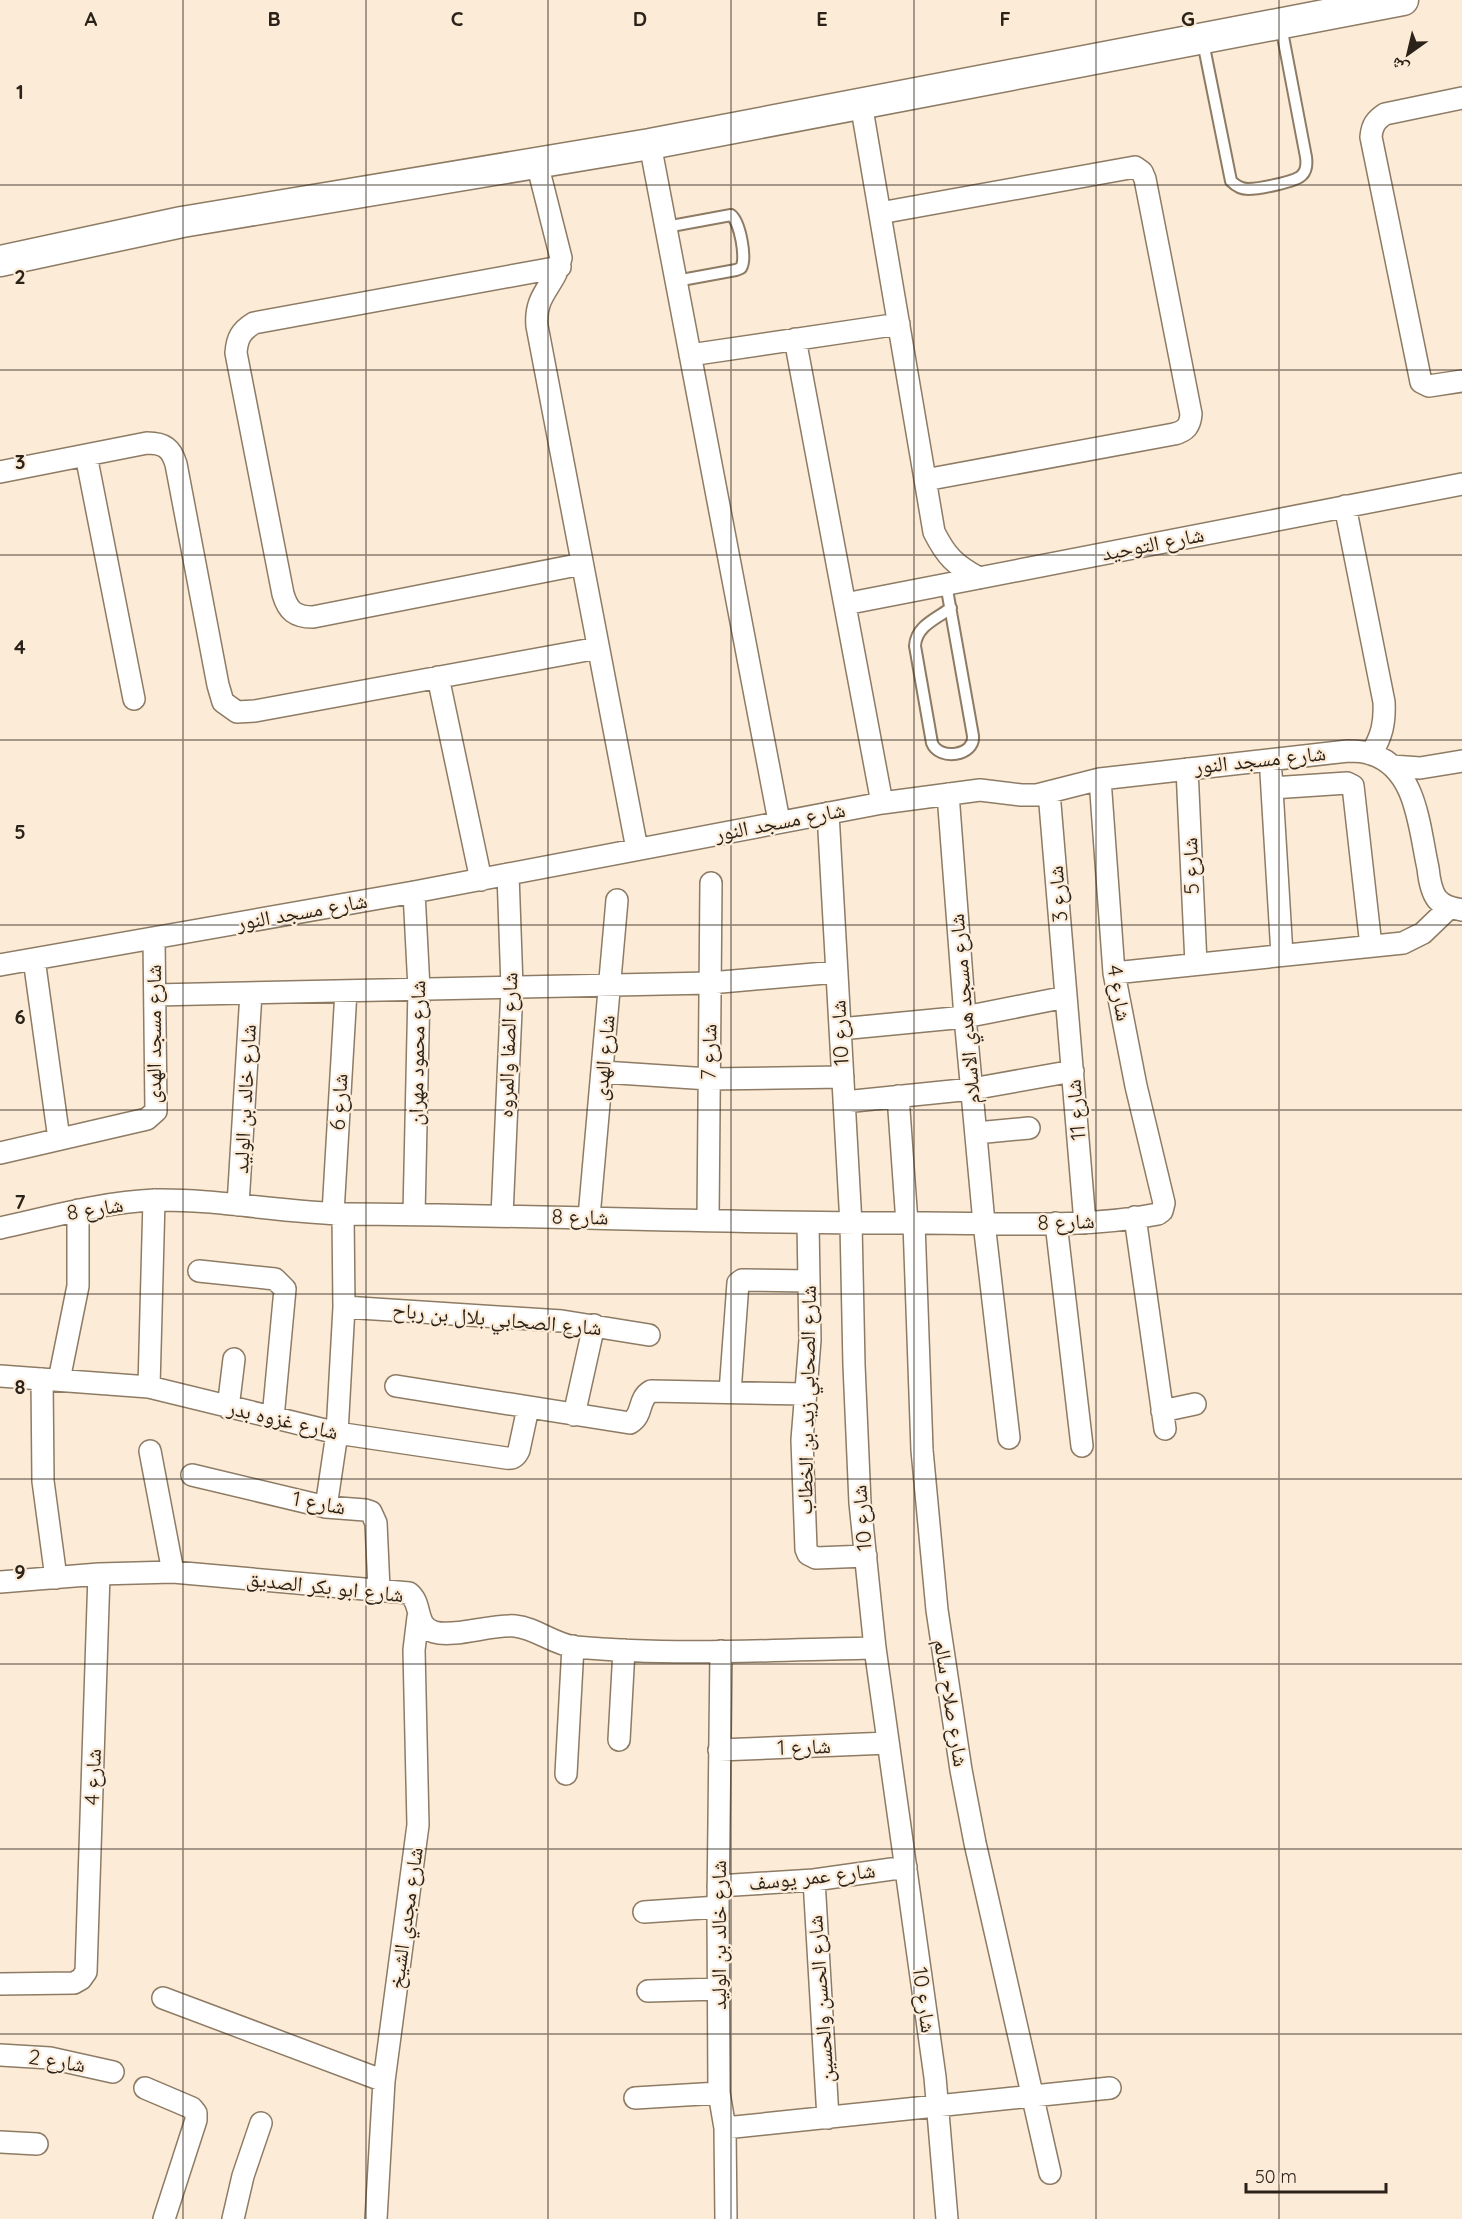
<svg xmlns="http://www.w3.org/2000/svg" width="1462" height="2219" font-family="Quicksand,'Noto Naskh Arabic',sans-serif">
<rect width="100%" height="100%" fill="#fcebd7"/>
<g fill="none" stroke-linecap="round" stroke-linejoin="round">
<defs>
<path id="lane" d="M1203,42L1231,181C1236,186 1241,189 1248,189C1258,189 1296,182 1302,175C1307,170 1307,164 1306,157L1281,26
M666,227L731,215C740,222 747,259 741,268L736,270L676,281
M946,584L973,736C975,756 939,761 932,743L915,646C916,626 936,619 951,608"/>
<path id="street" d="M1462,98L1385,114C1376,120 1372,125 1371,137L1421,382L1429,386L1462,381
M861,103L934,532C946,556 955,565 979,578
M650,144L779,821
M537,163L561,258C556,286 534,293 537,326L637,849
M880,213L1135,167L1142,172L1145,179L1191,414C1190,426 1186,431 1174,434L925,480
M560,267L254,323C241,331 237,338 236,353L283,594C288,611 295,617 313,617L582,564
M795,339L882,803
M690,355L899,324
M86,455L134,699
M0,472L147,443C164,443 171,448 176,464L218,685L223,702L237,712L255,711L598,648
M1345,506L1384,702C1385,723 1382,736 1371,754
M845,604L1462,484
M438,677L481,880
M1392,766L1420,768L1462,761
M1187,769L1196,964
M1271,773L1282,955
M1272,788L1347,783L1353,786L1371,946
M1049,792L1085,1223
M948,794L965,1017L984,1223L1009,1438
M828,813L851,1224L854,1365L860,1503L875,1648L935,2077L947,2219
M34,959L59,1139
M0,965L414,892L882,803L980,790L1021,795H1037L1100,779L1348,751C1355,751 1364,751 1371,754C1417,768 1419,828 1428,868C1429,878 1431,891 1437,899C1444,907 1453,908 1462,910
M1114,973L1403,943L1423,933L1449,908
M155,995L710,983L837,972
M840,1029L965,1017L1066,997
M603,1072L709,1079L843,1077
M898,1096L907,1223
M844,1102L972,1089L1073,1071
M976,1133L1029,1128
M0,1153L147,1119L156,1111L154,938
M238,1205L251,993
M333,1213L346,991
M414,1214L419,989L414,892
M502,1216L512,987L508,874
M589,1217L617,900
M1135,1217L1165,1429
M708,1220L711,883
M808,1223L810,1340L802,1440L806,1549L808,1554L816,1558L866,1556
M914,1223L922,1450L937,1610L961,1770L975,1843L1050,2173
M1056,1223L1082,1446
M0,1228C50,1217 103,1202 155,1200C219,1199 283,1213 347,1214C540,1215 733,1224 925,1223C1002,1223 1083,1229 1158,1214L1162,1211L1164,1203L1136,1086L1114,973L1100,779
M199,1271L275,1279L285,1289L273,1418
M344,1307L562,1321L649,1335
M0,1376L149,1387L337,1433L506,1458C513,1459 516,1457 519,1450L528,1408
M42,1379L43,1481L56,1578
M59,1380L78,1286V1210
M396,1386L630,1423C644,1415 637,1399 651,1391L806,1394
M149,1387L154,1200
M730,1392L738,1283L742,1280L809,1281
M228,1408L234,1359
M1162,1411L1195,1404
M574,1415L594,1325
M150,1451L173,1572
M192,1475L326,1507L365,1510L371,1512L376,1523L379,1589
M326,1507L337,1433L344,1307L343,1214
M0,1582L99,1574L173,1572L409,1593C423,1604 414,1626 434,1632C454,1638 492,1624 515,1626C536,1628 553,1644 575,1647C674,1656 775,1650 875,1648
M721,1651L718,1907L719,2093L725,2128L726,2219
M619,1740L624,1650
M719,1750L888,1743
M566,1774L573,1646
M814,1880L828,2118
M718,1886L814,1880L906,1867
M644,1912L718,1907
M0,1984L74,1983L81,1979L86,1972L99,1574
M648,1991L718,1989
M163,1998L384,2081
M0,2055L50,2058L113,2072
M145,2088L192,2108L196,2113V2120L164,2219
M635,2098L719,2093
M725,2128L1110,2088
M0,2142L37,2144
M233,2219L243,2176L261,2123
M376,2219L384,2081L418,1825L414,1650L418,1617"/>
<path id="secondary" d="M0,261L182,222L650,144L1403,0"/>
</defs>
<use href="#lane" stroke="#8d7b64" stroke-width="14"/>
<use href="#street" stroke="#8d7b64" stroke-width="24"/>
<use href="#secondary" stroke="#8d7b64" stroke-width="33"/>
<use href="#lane" stroke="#fff" stroke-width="10"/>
<use href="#street" stroke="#fff" stroke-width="21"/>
<use href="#secondary" stroke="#fff" stroke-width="30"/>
</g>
<path fill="none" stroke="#2b231a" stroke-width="1.5" stroke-opacity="0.55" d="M183,0V2219M366,0V2219M548,0V2219M731,0V2219M914,0V2219M1096,0V2219M1279,0V2219M0,185H1462M0,370H1462M0,555H1462M0,740H1462M0,925H1462M0,1110H1462M0,1294H1462M0,1479H1462M0,1664H1462M0,1849H1462M0,2034H1462"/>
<g text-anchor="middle" stroke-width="4.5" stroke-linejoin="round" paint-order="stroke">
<g font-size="21" fill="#2b231a" stroke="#fcebd7">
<text transform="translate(1153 544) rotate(-11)" y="7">شارع التوحيد</text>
<text transform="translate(1260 760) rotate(-6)" y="7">شارع مسجد النور</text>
<text transform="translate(780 822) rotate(-11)" y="7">شارع مسجد النور</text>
<text transform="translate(1191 866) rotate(-92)" y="7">شارع 5</text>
<text transform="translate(1058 894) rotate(-95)" y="7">شارع 3</text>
<text transform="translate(302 912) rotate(-10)" y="7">شارع مسجد النور</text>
<text transform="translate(1119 993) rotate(80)" y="7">شارع 4</text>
<text transform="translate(965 1009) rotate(-95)" y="7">شارع مسجد هدي الاسلام</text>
<text transform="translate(840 1033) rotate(-93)" y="7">شارع 10</text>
<text transform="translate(154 1034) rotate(-90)" y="7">شارع مسجد الهدى</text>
<text transform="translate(508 1045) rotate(-88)" y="7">شارع الصفا والمروه</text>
<text transform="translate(709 1052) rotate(-89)" y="7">شارع 7</text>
<text transform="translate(417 1053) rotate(-89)" y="7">شارع محمود مهران</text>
<text transform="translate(604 1058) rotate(-85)" y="7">شارع الهدى</text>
<text transform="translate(245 1099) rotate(-87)" y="7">شارع خالد بن الوليد</text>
<text transform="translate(339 1102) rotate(-87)" y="7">شارع 6</text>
<text transform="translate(1076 1110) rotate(-95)" y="7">شارع 11</text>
<text transform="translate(95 1209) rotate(-9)" y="7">شارع 8</text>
<text transform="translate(580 1217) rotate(1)" y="7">شارع 8</text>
<text transform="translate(1066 1222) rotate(-2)" y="7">شارع 8</text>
<text transform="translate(497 1319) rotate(5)" y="7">شارع الصحابي بلال بن رباح</text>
<text transform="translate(807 1400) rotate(-89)" y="7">شارع الصحابي زيد بن الخطاب</text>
<text transform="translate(283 1420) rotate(13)" y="7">شارع غزوه بدر</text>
<text transform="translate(319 1503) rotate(10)" y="7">شارع 1</text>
<text transform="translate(862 1518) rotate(-95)" y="7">شارع 10</text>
<text transform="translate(325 1587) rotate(6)" y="7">شارع ابو بكر الصديق</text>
<text transform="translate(951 1703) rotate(81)" y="7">شارع صلاح سالم</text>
<text transform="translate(804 1747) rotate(-2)" y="7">شارع 1</text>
<text transform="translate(93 1777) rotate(-88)" y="7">شارع 4</text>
<text transform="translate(812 1877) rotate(-6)" y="7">شارع عمر يوسف</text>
<text transform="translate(406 1918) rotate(-82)" y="7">شارع مجدي الشيخ</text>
<text transform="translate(719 1935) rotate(-90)" y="7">شارع خالد بن الوليد</text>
<text transform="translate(821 1999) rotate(-94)" y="7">شارع الحسن والحسين</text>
<text transform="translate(924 2000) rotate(82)" y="7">شارع 10</text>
<text transform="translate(57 2061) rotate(9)" y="7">شارع 2</text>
</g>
</g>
<g font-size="20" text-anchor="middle" font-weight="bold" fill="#2b231a" stroke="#fcebd7" stroke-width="4.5" stroke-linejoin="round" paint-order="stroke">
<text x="91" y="26">A</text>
<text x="274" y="26">B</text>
<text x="457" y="26">C</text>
<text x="640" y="26">D</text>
<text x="822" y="26">E</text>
<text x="1005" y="26">F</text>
<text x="1188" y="26">G</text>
<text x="20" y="99">1</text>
<text x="20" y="284">2</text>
<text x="20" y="469">3</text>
<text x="20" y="654">4</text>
<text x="20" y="839">5</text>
<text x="20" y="1024">6</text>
<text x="20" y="1209">7</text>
<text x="20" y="1394">8</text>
<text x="20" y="1579">9</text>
</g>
<g transform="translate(1408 54) rotate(214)" stroke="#fcebd7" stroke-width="4.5" paint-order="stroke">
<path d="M0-4.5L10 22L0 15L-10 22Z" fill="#2b231a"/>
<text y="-9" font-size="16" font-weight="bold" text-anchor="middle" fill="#2b231a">ش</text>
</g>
<path d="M1246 2183v9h140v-9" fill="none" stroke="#2b231a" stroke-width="3"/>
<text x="1255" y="2183" font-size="18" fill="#2b231a" stroke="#fcebd7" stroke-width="4.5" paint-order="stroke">50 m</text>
</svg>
